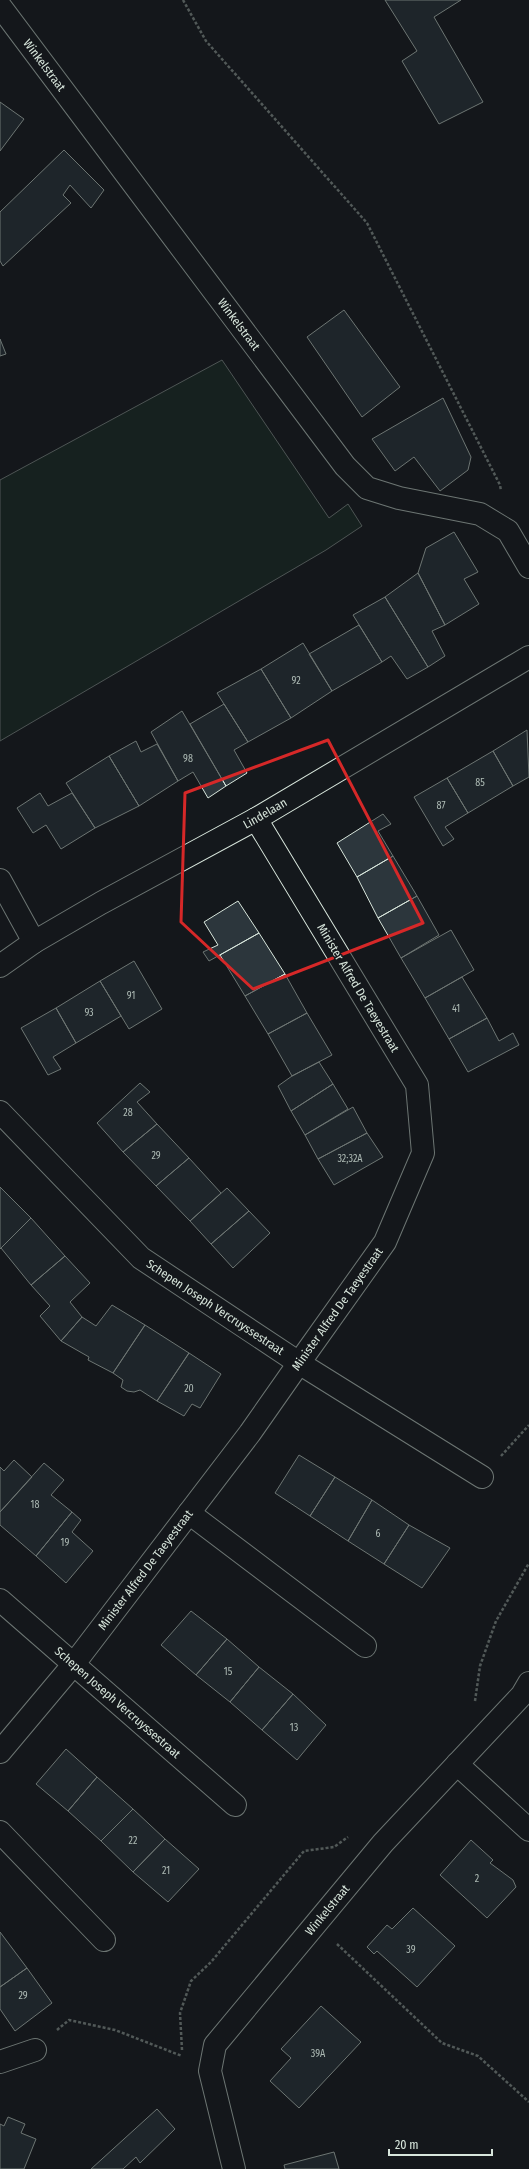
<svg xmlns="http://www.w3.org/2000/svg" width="529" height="2169" font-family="'Fira Sans Condensed',sans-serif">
<rect width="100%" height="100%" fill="#14181c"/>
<path fill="#1a2d24" stroke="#939e99" d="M222,360L329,518L348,504L362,526L326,550L0,741V480Z"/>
<path fill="#2c363c" stroke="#d8e6dc" d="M385,0H461L434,17L483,102L439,124L402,61L417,51Z
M0,102L24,119L0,151Z
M64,150L104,190L91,208L70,185L63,195L71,203L3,266L0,261V212Z
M344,310L400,387L362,417L307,337Z
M0,339L6,354L0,356Z
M443,398L471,457L468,470L440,491L414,457L395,471L372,439Z
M454,532L478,572L464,579L479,604L445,625L418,573L426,548Z
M418,573L445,625L432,631L445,656L428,667L385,597Z
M385,597L428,667L407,679L391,656L382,662L353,615Z
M359,625L382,662L332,691L309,654Z
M303,643L332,691L291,718L261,669Z
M261,669L291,718L248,742L217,693Z
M224,704L248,742L234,750L247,773L226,786L190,724Z
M182,711L226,786L208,798L193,772L178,781L151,732Z
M527,730L529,777L513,786L493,751Z
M136,741L141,752L157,744L178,781L139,806L109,756Z
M493,751L513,786L468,813L447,778Z
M109,756L139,806L95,828L66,783Z
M447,778L468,813L445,827L454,839L443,846L414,797Z
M40,793L48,806L72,793L95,828L61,849L46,825L33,833L17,808Z
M383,814L391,824L378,831L393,856L357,877L337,843Z
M393,856L417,896L378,918L357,877Z
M417,896L439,935L401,958L378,918Z
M238,901L259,933L209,961L203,952L218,945L204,922Z
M451,930L474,970L425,998L401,958Z
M259,933L285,974L245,996L220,955Z
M134,961L162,1009L129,1029L100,981Z
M285,974L307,1013L268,1034L245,996Z
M462,977L487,1018L449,1039L425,998Z
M100,981L121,1016L76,1043L56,1008Z
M56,1008L76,1043L53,1057L61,1069L48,1075L21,1028Z
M307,1013L332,1055L292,1076L268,1034Z
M487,1018L499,1041L513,1033L519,1045L468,1072L449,1039Z
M319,1062L333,1084L291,1111L278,1086L292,1076Z
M140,1083L150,1092L137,1102L157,1124L123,1152L97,1123Z
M333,1084L348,1109L305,1135L291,1111Z
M353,1107L367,1133L318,1159L305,1135Z
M157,1124L189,1158L156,1186L123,1152Z
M367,1133L383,1157L334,1185L318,1159Z
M189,1158L221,1193L190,1221L156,1186Z
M0,1187L31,1218L0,1249Z
M227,1188L249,1211L211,1244L190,1221Z
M249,1211L270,1233L233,1268L211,1244Z
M31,1218L65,1256L31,1285L1,1248Z
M65,1256L90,1283L70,1302L82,1317L61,1341L40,1316L50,1306L31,1285Z
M112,1305L145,1325L113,1373L88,1360L89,1357L61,1341L82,1317L96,1326Z
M145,1325L189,1353L157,1401L140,1390L134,1392L127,1391L121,1387L123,1380L113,1373Z
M189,1353L221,1374L200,1408L192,1404L184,1416L157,1401Z
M299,1455L335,1477L310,1516L275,1493Z
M14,1460L32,1477L0,1512V1467L4,1471Z
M44,1463L64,1480L51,1495L72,1512L36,1556L0,1525V1512Z
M335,1477L372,1500L348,1541L310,1516Z
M372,1500L409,1525L384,1564L348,1541Z
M72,1512L81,1520L72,1532L93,1551L66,1583L36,1556Z
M409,1525L450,1548L422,1588L384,1564Z
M191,1611L227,1639L196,1675L161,1645Z
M227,1639L259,1667L230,1702L196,1675Z
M259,1667L293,1694L262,1730L230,1702Z
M293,1694L326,1725L297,1760L262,1730Z
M66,1749L97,1777L68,1811L36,1784Z
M97,1777L133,1809L101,1841L68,1811Z
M133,1809L165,1839L133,1872L101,1841Z
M165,1839L199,1869L168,1902L133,1872Z
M471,1840L493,1860L490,1863L513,1880L516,1887L487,1918L440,1875Z
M413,1908L455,1946L417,1987L377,1951L374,1954L367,1947L387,1925L392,1929Z
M0,1932L27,1968L0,1987Z
M27,1968L52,2003L15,2031L0,2009V1987Z
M321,2006L361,2042L299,2108L270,2081L291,2058L281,2049Z
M157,2109L175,2129L140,2163L136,2157L123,2169H91Z
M8,2117L25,2124L21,2133L36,2139L24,2169H0V2124L4,2126Z
M334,2152L339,2169H285L284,2165Z"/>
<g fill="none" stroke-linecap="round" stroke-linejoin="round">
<defs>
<g id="minor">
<path id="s1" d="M0,6L345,466L367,488L399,498L480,514L508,531L529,567"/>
<path d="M0,880L34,942"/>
<path id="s2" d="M0,966L34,942L101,903L256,819L529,657"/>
<path id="s3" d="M0,1112L141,1258L299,1363L482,1477"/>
<path d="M189,1513L365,1646"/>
<path id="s4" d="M0,1600L235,1805"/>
<path id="s5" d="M0,1752L73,1665L250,1433L299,1363L385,1242L423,1153L417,1085L256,819"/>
<path d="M457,1764L529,1830"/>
<path d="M0,1832L104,1940"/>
<path d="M0,2062L35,2050"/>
<path id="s6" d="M234,2169L210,2071L215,2045L383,1843L522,1695L529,1683"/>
</g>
</defs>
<use href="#minor" stroke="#d8e6dc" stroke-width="24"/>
<path stroke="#9da8a2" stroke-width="2.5" stroke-dasharray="3 2" stroke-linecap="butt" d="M183,0L206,41L367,223L500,485L501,491
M501,1456L529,1425
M475,1701L480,1666L496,1621L529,1563
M337,1944L442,2043L478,2056L529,2102
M57,2030L69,2020L115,2030L182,2056
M182,2050L180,2013L191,1981L211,1962L304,1851L334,1847L348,1837"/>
<use href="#minor" stroke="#14181c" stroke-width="22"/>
</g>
<path d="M0 0H529V2169H0ZM328,740L423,923L253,989L181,922L185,793Z" fill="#14181c" fill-opacity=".55" fill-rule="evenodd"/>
<path fill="none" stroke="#d62828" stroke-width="3" stroke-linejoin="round" d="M328,740L423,923L253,989L181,922L185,793Z"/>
<g text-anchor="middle" stroke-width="3" stroke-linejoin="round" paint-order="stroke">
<g font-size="10" fill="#adbab4">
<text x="296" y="684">92</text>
<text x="188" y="762">98</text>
<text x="480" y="786">85</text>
<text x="441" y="809">87</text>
<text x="131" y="999">91</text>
<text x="456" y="1012">41</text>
<text x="89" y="1016">93</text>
<text x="128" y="1116">28</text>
<text x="156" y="1159">29</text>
<text x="350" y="1162">32;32A</text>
<text x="189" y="1392">20</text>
<text x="35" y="1508">18</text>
<text x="378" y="1537">6</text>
<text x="65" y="1546">19</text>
<text x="228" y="1675">15</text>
<text x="294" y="1731">13</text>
<text x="133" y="1844">22</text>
<text x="166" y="1874">21</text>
<text x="477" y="1882">2</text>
<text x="411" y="1953">39</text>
<text x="23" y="1999">29</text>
<text x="318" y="2057">39A</text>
</g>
<g font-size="12" fill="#d8e6dc" stroke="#14181c">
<text dy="4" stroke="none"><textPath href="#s1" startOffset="74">Winkelstraat</textPath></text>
<text dy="4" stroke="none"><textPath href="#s1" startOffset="398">Winkelstraat</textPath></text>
<text dy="4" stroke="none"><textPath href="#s2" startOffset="306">Lindelaan</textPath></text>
<text transform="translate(358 988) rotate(59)" y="4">Minister Alfred De Taeyestraat</text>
<text dy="4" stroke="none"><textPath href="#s3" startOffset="292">Schepen Joseph Vercruyssestraat</textPath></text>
<text dy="4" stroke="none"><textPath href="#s5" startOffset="557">Minister Alfred De Taeyestraat</textPath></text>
<text dy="4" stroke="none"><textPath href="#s5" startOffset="233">Minister Alfred De Taeyestraat</textPath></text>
<text dy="4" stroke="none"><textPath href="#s4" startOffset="156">Schepen Joseph Vercruyssestraat</textPath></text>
<text dy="4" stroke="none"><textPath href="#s6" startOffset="303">Winkelstraat</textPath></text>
</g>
</g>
<path d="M389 2149v6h103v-6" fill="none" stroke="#d8e6dc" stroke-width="2"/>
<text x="395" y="2149" font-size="12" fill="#d8e6dc" stroke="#14181c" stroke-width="3" paint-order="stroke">20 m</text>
</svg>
